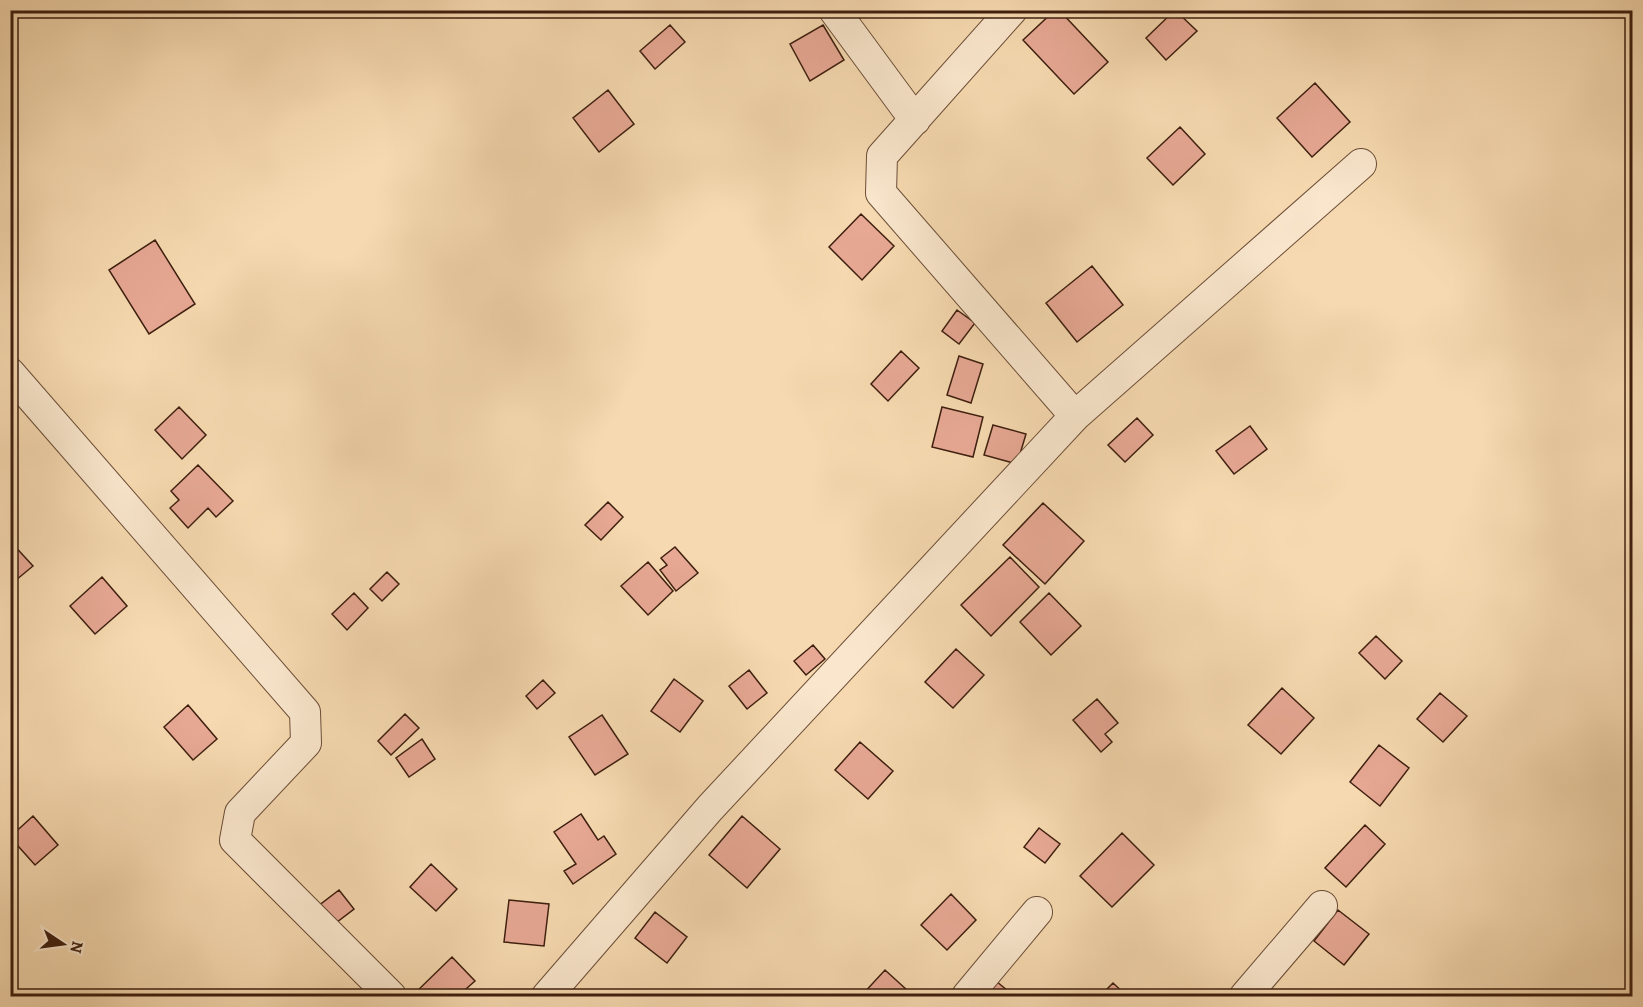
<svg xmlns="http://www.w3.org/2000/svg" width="1643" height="1007" font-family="Alegreya,serif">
<rect width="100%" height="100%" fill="#f6d9b0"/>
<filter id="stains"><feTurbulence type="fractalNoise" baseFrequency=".00333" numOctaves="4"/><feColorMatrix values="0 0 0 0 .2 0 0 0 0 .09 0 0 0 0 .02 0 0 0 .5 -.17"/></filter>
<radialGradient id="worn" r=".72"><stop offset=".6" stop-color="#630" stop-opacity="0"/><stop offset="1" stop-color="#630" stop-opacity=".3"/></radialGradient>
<path fill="#e7a894" stroke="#3e1f0f" stroke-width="1.5" d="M1055,10H1059L1108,62L1074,94L1023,40Z
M1175,10L1197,31L1166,60L1146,38Z
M670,25L685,42L655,69L640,51Z
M823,25L844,60L810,81L790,44Z
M1315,83L1350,122L1312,157L1277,118Z
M608,90L634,124L599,152L573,118Z
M1180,127L1205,154L1173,185L1147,158Z
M861,214L894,246L862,280L829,247Z
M155,240L195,304L149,334L109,270Z
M1092,266L1123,305L1077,342L1046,303Z
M957,310L975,323L959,344L942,331Z
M901,351L919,368L888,401L871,384Z
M959,356L983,364L971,403L947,395Z
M179,407L206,435L182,459L155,430Z
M942,407L983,417L973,457L932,447Z
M1137,418L1153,435L1125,462L1108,445Z
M993,425L1026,434L1017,464L984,455Z
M1250,426L1267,449L1234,474L1216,451Z
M198,465L233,501L216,517L208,508L188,528L170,508L179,500L171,491Z
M608,502L623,517L601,540L585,525Z
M1043,503L1084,541L1045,584L1003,545Z
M10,541L33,566L10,585Z
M675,547L698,573L676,591L660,570L667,565L661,558Z
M1010,557L1039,587L991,636L961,605Z
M648,562L673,591L648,615L621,586Z
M387,572L399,584L382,601L370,589Z
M102,577L127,606L95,634L70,606Z
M354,593L368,608L347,630L332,614Z
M1049,593L1081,626L1051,655L1020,622Z
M1376,636L1402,661L1385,679L1359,653Z
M813,645L825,659L806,675L794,661Z
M956,649L984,675L953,708L925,682Z
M749,670L767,693L747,709L729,686Z
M674,679L703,701L680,732L651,711Z
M543,680L555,693L537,709L526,696Z
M1282,688L1314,718L1281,754L1248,725Z
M1440,693L1467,716L1443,742L1417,719Z
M1097,699L1118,723L1105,734L1112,742L1101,752L1073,720Z
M188,705L217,739L193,760L164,727Z
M405,714L419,728L391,755L378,741Z
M602,715L628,754L595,775L569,737Z
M422,739L435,759L409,777L396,758Z
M860,742L893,771L868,799L835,770Z
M1379,745L1409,768L1380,806L1350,782Z
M581,814L598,840L604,836L616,854L573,884L564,871L576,864L554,832Z
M33,816L58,845L35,865L10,837Z
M742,816L780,849L747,888L709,855Z
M1365,825L1385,844L1346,887L1325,868Z
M1039,828L1060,844L1045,863L1024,847Z
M1122,833L1154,865L1112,907L1080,876Z
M431,864L457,889L436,911L410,887Z
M339,890L354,909L328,929L313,910Z
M951,894L976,920L947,950L921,925Z
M509,900L549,904L544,946L504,942Z
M1338,910L1369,934L1344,965L1314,941Z
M655,912L687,937L667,963L635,938Z
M452,957L475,981L458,996H415L413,995Z
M885,970L907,990L901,996H861Z
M996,981L1014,996H982Z
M1113,983L1127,996H1100Z"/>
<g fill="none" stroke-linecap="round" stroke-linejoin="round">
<defs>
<path id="minor" d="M834,10L915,120
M1012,10L882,156L881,193L1075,416L1361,164
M10,373L305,712L306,743L240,813L235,840L391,996
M547,996L710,808L1075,416
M967,996L1037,912
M1245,996L1322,906"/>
</defs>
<use href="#minor" stroke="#6c4e37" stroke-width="32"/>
<use href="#minor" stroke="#f9e6cc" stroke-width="30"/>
</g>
<rect width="1643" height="1007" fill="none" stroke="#f6d9b0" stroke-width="36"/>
<rect x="12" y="12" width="1619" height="983" fill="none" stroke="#3e1f0f" stroke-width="3"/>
<rect x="18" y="18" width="1607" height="971" fill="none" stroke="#3e1f0f" stroke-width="1.5"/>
<g transform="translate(63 944) rotate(103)" stroke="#f9e6cc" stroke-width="4.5" paint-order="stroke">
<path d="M0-4.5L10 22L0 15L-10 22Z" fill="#3e1f0f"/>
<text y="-9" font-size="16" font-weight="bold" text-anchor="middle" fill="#3e1f0f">N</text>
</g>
<rect width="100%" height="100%" filter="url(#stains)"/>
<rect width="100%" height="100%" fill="url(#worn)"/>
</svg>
